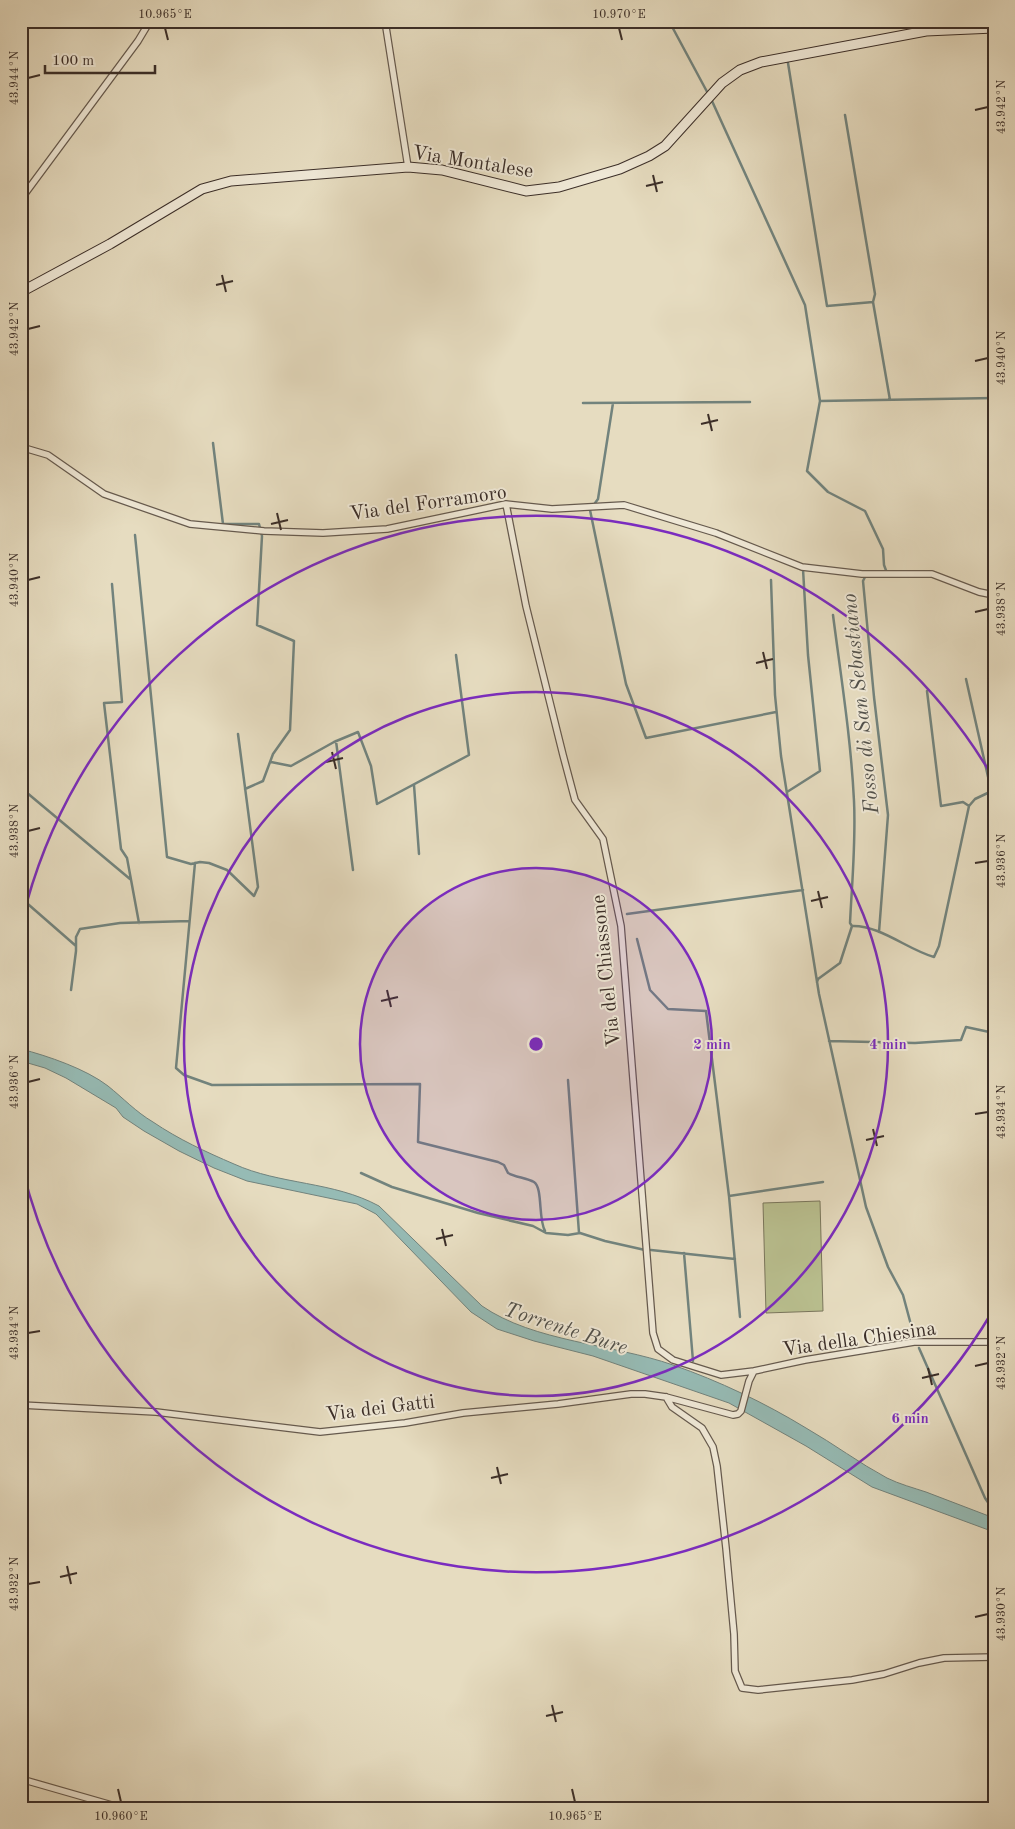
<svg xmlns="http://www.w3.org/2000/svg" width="1015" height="1829" font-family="'Old Standard TT',serif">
<rect width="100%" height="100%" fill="#e6dcc0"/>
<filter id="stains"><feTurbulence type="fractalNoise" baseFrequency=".004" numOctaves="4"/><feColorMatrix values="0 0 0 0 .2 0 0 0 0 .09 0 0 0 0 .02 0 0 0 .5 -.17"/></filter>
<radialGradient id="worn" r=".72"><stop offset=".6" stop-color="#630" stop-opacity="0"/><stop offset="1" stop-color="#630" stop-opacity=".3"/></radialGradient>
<path fill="#b9bf8f" stroke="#7a765c" d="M820,1201L823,1311L766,1313L763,1203Z"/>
<path fill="#96bbb5" stroke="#72837d" d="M21,1049C48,1056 86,1069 108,1086C123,1098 136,1112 153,1122C178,1139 206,1152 234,1164C280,1185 333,1181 379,1206L482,1306C534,1342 613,1344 673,1365C719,1381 765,1403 806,1428C834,1444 859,1463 887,1478C899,1484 914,1488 926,1492C949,1501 971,1509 994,1518V1532L872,1487L806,1446L729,1403L593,1356L534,1341L497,1329L471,1312L376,1214L357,1204L247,1181L214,1168L179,1151L144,1131L123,1117L116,1108L66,1078L45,1068L21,1061Z"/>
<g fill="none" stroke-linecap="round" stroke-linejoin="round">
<path stroke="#72837d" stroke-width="2.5" d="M669,21L712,101L805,305L820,401L807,471L828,492L865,511L883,549L884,565L887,573
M788,63L827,306L873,302
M845,115L875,294L873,302L890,400
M991,296L994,320
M820,401L994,398
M583,403L750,402
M613,403L598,499L590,510L626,684L646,738L776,712
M213,443L223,524H259L262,536L257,625L294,641L290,730L273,754L263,781L245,789
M135,535L167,857L191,864L200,862L209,863L227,870L254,896L258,887L238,734
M865,577L863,581L874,697L888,815L879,932
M771,580L775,695L781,756L819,994L866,1207L888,1267L903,1295L914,1336
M112,584L122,702L104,703L121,849L127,858L139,923
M833,615C841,677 851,739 854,801C856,841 852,882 850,923L852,926
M966,679L991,790
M927,691L941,806L963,802L969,806
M336,741L353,870
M271,762L291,766L334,742L358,732L371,766L377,804L469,755L456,655
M414,785L419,854
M26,792L130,879
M787,792L820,771L808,655L803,569
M195,863L176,1068L184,1075L212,1085L420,1084L418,1142L498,1162L504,1165L508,1173C515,1177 527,1178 534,1182C543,1188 538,1219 545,1231
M21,898L76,946
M627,914L803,890
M852,926C880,925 908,950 934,957L939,946L969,806L975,799L994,790
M637,939L650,990L668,1009L706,1011L729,1196L740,1317
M817,982L818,979L840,963L852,926
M71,990L76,951V937L80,929L120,923L189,921
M829,1041L915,1043L961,1040L966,1027L994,1033
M568,1080L579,1233
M361,1173L392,1187L478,1213L533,1226L546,1233L568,1235L580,1233L605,1241L645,1250
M729,1196L823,1182
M651,1250L735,1259
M684,1253L693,1361
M919,1348L985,1498L994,1511"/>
<defs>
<path id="street" d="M385,21L408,167
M21,199L138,41L150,21
M21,447L48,455L104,494L190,524L264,531L323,533L387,529L506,504L552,509L624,505L716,533L802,567L862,574H932L979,592L994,595
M506,504L526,606L563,755L575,800L603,839L621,926L653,1333L658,1349L673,1360L721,1375L754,1371
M666,1397L672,1407L702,1428L713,1447L717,1466L726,1548L734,1634L735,1671L742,1688L758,1690L852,1680L884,1674L919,1663L944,1658L994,1657
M21,1405L156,1412L320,1432L405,1423L463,1413L558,1404L631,1394H645L666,1397L733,1415L738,1414L741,1411L749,1381L754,1371L805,1360L914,1342H994
M21,1779L122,1808"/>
<path id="secondary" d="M21,292L110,244L202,189L231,181L408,167L442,170L526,191L559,187L620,169L649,156L665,146L722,83L740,70L761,62L926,31L994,28"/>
</defs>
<use href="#street" stroke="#665a4e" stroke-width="8"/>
<use href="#secondary" stroke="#3b2e28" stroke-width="11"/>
<use href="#street" stroke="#efe8d6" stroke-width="5.5"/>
<use href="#secondary" stroke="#efe8d6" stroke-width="9"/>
</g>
<path fill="none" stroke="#3b2e28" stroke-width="2" d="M165,28L168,40M619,28L622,40M28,78L40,75M975,110L988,107M653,175L657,192M646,186L663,182M222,275L226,292M216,285L233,281M28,329L40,326M975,361L988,358M708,414L712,431M701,424L718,420M277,513L281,530M271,524L288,520M28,580L40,577M975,612L988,609M763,652L767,669M756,663L773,659M332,752L336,769M326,762L343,758M28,831L40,828M975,863L988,861M818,891L822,908M811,901L828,897M387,990L391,1007M381,1001L398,997M28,1082L40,1079M975,1114L988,1112M873,1129L877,1146M866,1140L884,1136M442,1229L446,1246M436,1239L453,1235M28,1333L40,1331M975,1366L988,1363M928,1368L932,1385M922,1378L939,1374M497,1467L501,1484M491,1478L508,1474M67,1566L71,1584M60,1577L77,1573M28,1584L40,1582M975,1617L988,1614M552,1705L556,1722M546,1716L563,1712M118,1789L121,1802M572,1789L575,1802"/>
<circle cx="536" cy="1044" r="176" fill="#7b2cbf" fill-opacity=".12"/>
<g fill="none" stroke="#7b2cbf" stroke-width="2.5">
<circle cx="536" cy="1044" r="176"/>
<circle cx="536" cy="1044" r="352"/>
<path d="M992 1312A529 529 0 0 1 22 1167M22 921A529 529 0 0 1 992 776"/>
</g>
<g text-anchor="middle" stroke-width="4" stroke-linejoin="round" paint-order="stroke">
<g font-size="20" fill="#3b2e28" stroke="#efe8d6">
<text transform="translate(473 161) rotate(9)" y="7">Via Montalese</text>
<text transform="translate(428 502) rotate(-8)" y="7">Via del Forramoro</text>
<text transform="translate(605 971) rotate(-96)" y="7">Via del Chiassone</text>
<text transform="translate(859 1338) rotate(-8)" y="7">Via della Chiesina</text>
<text transform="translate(380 1407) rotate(-7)" y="7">Via dei Gatti</text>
</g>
<g font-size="21" font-style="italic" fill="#52514b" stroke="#efe8d6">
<text transform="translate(860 704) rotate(-96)" y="7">Fosso di San Sebastiano</text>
<text transform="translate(566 1328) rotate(18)" y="7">Torrente Bure</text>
</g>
</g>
<circle cx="536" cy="1044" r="8" fill="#7b2cbf" stroke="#efe8d6" stroke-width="2.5"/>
<g font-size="15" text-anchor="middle" font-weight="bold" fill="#7b2cbf" stroke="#efe8d6" stroke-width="4" stroke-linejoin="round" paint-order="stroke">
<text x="712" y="1049">2 min</text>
<text x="888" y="1049">4 min</text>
<text x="910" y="1423">6 min</text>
</g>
<rect width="1015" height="1829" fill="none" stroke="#e6dcc0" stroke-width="55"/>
<path d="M45 65v8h110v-8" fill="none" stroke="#3b2e28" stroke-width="2.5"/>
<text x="52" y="65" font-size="15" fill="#3b2e28" stroke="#efe8d6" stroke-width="4" paint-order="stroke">100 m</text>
<rect x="28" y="28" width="960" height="1774" fill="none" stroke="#3b2e28" stroke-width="2"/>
<g font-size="12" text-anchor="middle" fill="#3b2e28">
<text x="165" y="18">10.965°E</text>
<text x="619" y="18">10.970°E</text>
<text transform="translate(14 78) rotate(-90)" y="4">43.944°N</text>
<text transform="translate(1001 107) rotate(-90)" y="4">43.942°N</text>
<text transform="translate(14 329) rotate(-90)" y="4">43.942°N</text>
<text transform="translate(1001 358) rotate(-90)" y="4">43.940°N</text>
<text transform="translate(14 580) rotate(-90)" y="4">43.940°N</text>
<text transform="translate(1001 609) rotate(-90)" y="4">43.938°N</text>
<text transform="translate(14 831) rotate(-90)" y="4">43.938°N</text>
<text transform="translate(1001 861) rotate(-90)" y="4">43.936°N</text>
<text transform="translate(14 1082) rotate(-90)" y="4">43.936°N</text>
<text transform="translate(1001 1112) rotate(-90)" y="4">43.934°N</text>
<text transform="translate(14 1333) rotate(-90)" y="4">43.934°N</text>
<text transform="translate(1001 1363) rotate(-90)" y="4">43.932°N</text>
<text transform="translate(14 1584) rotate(-90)" y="4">43.932°N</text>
<text transform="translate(1001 1614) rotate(-90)" y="4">43.930°N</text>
<text x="121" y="1820">10.960°E</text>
<text x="575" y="1820">10.965°E</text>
</g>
<rect width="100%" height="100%" filter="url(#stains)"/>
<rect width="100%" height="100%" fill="url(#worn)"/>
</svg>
